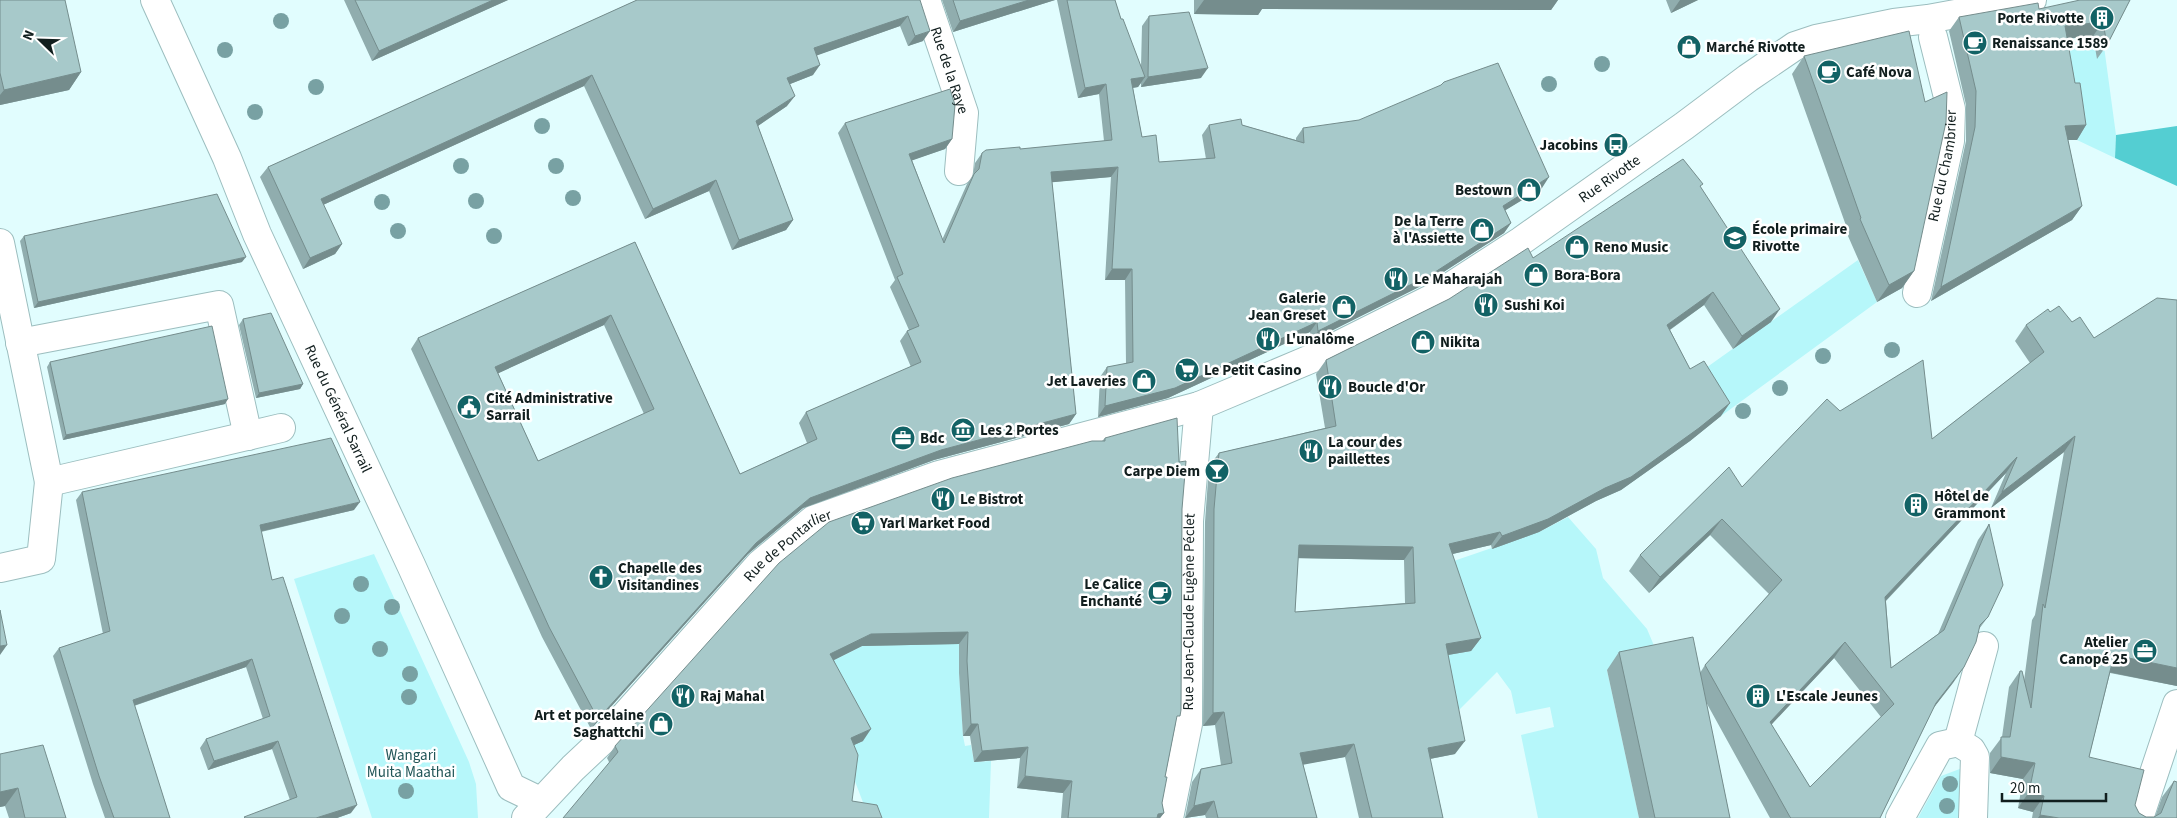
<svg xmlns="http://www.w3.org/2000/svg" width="2177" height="818" font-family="'Source Sans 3',sans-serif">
<rect width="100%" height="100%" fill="#e1fdfe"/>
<path fill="#b6f7fa" d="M2103,39L2116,135L2115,158L2077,140L2070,97L2056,47Z
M1858,260L1877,302L1721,416L1696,375Z
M1568,517L1596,549L1603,578L1647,629L1655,648L1607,670L1639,818H1538L1521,735L1554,727L1550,707L1516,714L1511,691L1497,672L1457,712L1444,655L1471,651L1442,565L1541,531Z
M374,554L469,762L476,784L478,818H372L294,579Z
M959,641V670L963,736L965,746L971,745L974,762L991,761L989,818H869L843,750L806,674L862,646Z
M1965,767L1961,818H1918L1941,776Z"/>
<path fill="#54ced2" d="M2177,126V186L2115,158L2116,135Z"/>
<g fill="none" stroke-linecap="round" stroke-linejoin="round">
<defs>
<g id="minor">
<path id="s1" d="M155,0L227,158L257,234L411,565L511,787L540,801"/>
<path id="s2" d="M926,0L964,113L959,171"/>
<path d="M0,243L49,482L281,428"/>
<path id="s3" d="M1917,293L1950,141L1951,109L1933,37"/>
<path d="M20,343L219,305L248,436"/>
<path d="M0,568L41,559L49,482"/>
<path d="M1958,742L1984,646"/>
<path d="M1958,742L1971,750L1975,757L1973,818"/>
<path id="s4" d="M526,818L573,768L605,738L760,564L813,520L939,475L1199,406L1313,358L1433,298L1521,241L1684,126L1748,78L1795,46L1816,39L1894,23L1928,19L2032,0"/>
<path id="s5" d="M1169,818L1188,724L1189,521L1199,406"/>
<path d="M1900,818L1940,746L1958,742"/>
<path d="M2139,818L2177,704"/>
</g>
</defs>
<use href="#minor" stroke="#9cbebf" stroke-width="30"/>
<use href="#minor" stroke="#fff" stroke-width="28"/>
</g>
<g fill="#78a1a3">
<circle cx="281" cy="21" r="8"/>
<circle cx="225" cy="50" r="8"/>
<circle cx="1602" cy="64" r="8"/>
<circle cx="1549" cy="84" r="8"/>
<circle cx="316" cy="87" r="8"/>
<circle cx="255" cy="112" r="8"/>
<circle cx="542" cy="126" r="8"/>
<circle cx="461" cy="166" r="8"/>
<circle cx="556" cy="166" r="8"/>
<circle cx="573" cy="198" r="8"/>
<circle cx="476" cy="201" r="8"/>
<circle cx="382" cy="202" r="8"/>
<circle cx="398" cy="231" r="8"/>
<circle cx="494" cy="236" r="8"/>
<circle cx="1892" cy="350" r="8"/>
<circle cx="1823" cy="356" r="8"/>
<circle cx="1780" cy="388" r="8"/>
<circle cx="1743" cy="411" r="8"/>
<circle cx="361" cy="584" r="8"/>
<circle cx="392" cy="607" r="8"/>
<circle cx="342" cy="616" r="8"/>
<circle cx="380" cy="649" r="8"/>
<circle cx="410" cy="674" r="8"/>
<circle cx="409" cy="697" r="8"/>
<circle cx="1950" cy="784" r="8"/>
<circle cx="406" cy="791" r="8"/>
<circle cx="1947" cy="806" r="8"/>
</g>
<path fill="#90adae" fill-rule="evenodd" d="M0,0L81,72L69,90L0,105Z
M344,0H508L372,61Z
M637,0H920L923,41L908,46L900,26L817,55L813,75L790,84L787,106L758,126L793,220L786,230L732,250L709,191L645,219L584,86L323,205L342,244L335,254L303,269L260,177L268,167Z
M942,0H1055L953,32Z
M1057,0H1115L1121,19L1141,67L1142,26L1149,16L1201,78L1141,87V83L1138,87L1133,88L1142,137L1159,162L1206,159L1202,135L1209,125H1242L1296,140V138L1303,128L1542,188L1505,210L1511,223L1504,233L1425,284L1311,341L1310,332L1168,398L1098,417L1100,377L1107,367L1126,364L1125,280H1105L1111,177L1052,182L1076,414L1069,424L934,460L803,508L748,554L591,729L542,637L411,349L418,338L635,242L740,474L807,443L799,423L806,412L911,367L900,341L907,331L909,330L890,287L895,280L838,133L845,123L952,139L945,149L912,160L942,240L967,184L973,175L975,163L982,153L1104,141L1099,94L1078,98ZM604,325L644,414L538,461L498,373Z
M1194,0H1558L1551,10L1262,9L1258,15L1194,14Z
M1666,0H1698L1671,13Z
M2130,0L2107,45L2097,59L2093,36L2067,39L2075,83L2086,125L2077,140H2068L2082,206L2072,220L1931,301L1966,141V105L1949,31L1959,17Z
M1804,56L1914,271L1902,288L1877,302L1848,236L1849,234L1792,74Z
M1701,188L1771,322L1733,349L1704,305L1670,330L1690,369L1721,416L1690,441L1621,490L1596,501L1539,532L1492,549L1491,545L1452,554L1481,638L1471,651L1448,655L1455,754L1430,759L1443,818H1359L1345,757L1303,764L1317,818H1206L1205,815L1185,818L1192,782L1201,769L1221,765L1215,725L1203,726L1205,522L1209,466L1219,453L1325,428L1316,374L1326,360L1533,258ZM1298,558L1404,560L1405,603L1295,612Z
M24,236L242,262L34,308L20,241Z
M2177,300V686L2110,673L2089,757L2135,805L2139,813L2146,817H2155L2162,797L2174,781L2177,818H2032L2033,812L2018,808L2023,779L1990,773V753L2002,737L2009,687L2020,671L2024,681L2032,620L2035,615L2064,452L1991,508L2006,473L1886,601L1891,668L1938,634L1978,540L1989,524L1988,617L1979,629L1964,667L1934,707L1880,818H1770L1706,702L1730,818H1639L1607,670L1619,652L1700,673L1705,665L1769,594L1710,535L1649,593L1629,571L1640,555L1742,487L1840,411L1932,439L2030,363L2015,341L2026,325L2050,312L2072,322L2094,338ZM1834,658L1881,717L1810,787L1771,724Z
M243,319L303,384L300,389L256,398L239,325Z
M50,362L225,404L63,440L47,367Z
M1105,438L1179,462L1182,509L1176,722L1165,777L1162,803L1164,813L1160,818H1061L1063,793L1017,788L1020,758L974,762L970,736H963L959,673V644L862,646L834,660L863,741L854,745L609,762L607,758L615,746L1102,441Z
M82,492L354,510L261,532L272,580L351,813L337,818H244L290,800L272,749L208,770L200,748L206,739L263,719L246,667L134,706L170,818H105L93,784L53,656L59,648L103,634L76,500Z
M0,754L66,818H9L5,806L0,807Z"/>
<path fill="#758d8d" d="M493,0H508L372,61L379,51Z
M1029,0H1055L953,32L960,21Z
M1204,0H1558L1551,10L1262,9L1258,15L1194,14Z
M1680,0H1698L1671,13Z
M908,16L900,26L807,59L814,48Z
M2103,22L2093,36L2055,40L2065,26Z
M930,31L923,41L908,46L915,36Z
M820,65L813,75L780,88L787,78Z
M1208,68L1201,78L1141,87L1148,77Z
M81,72L69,90L0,105V95L4,90Z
M592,75L584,86L314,209L321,199Z
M1145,77L1138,87L1124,89L1131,79Z
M1106,84L1099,94L1078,98L1085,88Z
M795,96L787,106L749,132L756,121Z
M2086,125L2077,140H2055L2065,126Z
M952,139L945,149L902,164L909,154Z
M1118,167L1111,177L1044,183L1051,172Z
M1549,177L1542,188L1496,216L1503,206Z
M716,180L709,191L645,219L653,209Z
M2082,206L2072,220L1931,301L1941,287Z
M793,220L786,230L732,250L739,240Z
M1511,223L1504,233L1425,284L1311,341L1318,331Z
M342,244L335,254L303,269L310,258Z
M246,257L242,262L34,308L38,302Z
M1112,269H1132L1125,280H1105Z
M1914,271L1902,288L1877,302L1889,285Z
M1713,292L1704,305L1658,338L1667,325Z
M1780,309L1771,322L1733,349L1742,336Z
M611,315L604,325L488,378L495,367Z
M1317,322L1310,332L1168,398L1098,417L1105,406Z
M303,384L300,389L256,398L259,393Z
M228,399L225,404L63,440L66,435Z
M1730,403L1721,416L1690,441L1621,490L1596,501L1539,532L1492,549L1502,536Z
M1076,414L1069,424L934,460L803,508L748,554L591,729L598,719L756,543L810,498L941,450Z
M2075,436L2064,452L1991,508L2002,492Z
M2017,457L2006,473L1874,613L1885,597Z
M360,502L354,510L254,533L260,525Z
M1722,519L1710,535L1649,593L1660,577Z
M1500,532L1491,545L1440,557L1449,544Z
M1299,545L1413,547L1404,560L1290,558Z
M968,632L959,644L862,646L822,666L830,654L871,634Z
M1481,638L1471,651L1436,657L1446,644Z
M1845,642L1834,658L1759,738L1770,722Z
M7,645L0,655V646Z
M2114,655L2177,668V686L2103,671Z
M252,659L246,667L127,708L133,700Z
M1964,667L1953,683L1925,719L1936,703Z
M1224,712L1215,725L1203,726L1213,713Z
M971,724H978L970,736H963Z
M871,729L863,741L843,750L851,738Z
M278,741L272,749L208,770L214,761Z
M1465,741L1455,754L1419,761L1428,748Z
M1354,744L1345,757L1291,767L1300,753Z
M1028,747L1020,758L974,762L982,751Z
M2001,757L2035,763L2023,779L1990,773Z
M1025,776L1072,781L1063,793L1017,788Z
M18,788L5,806L0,807V792Z
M2029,792L2044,796L2033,812L2018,808Z
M1214,801L1205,815L1185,818L1194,806Z
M357,805L351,813L337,818H316Z
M1164,813L1160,818H1155L1158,814Z
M2040,815L2059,818H2038Z"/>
<path fill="#a7c9ca" stroke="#758d8d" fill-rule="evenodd" d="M0,0H65L81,72L4,90L0,73Z
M355,0H493L379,51Z
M637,0H920L930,31L915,36L908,16L814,48L820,65L787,78L795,96L756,121L793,220L739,240L716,180L653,209L592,75L321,199L342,244L310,258L268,167Z
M953,0H1029L960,21Z
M1067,0H1115L1121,19H1123L1145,77L1131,79L1142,137L1156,135L1159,162L1215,158L1209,125L1241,119L1242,125L1304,143L1303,128L1359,120L1441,85L1444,82L1498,63L1549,177L1503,206L1511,223L1432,274L1318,331L1317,322L1175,388L1105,406L1107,367L1133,362L1132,269H1112L1118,167L1051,172L1076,414L941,450L810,498L756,543L598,719L549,627L418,338L635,242L740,474L817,439L806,412L921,362L907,331L919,326L897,277L903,274L845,123L950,89L955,105L952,139L909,154L944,243L974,174L979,169L982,153L986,150L1020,147V149L1112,140L1106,84L1085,88ZM611,315L654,409L538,461L495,367Z
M2080,0H2130L2107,45L2103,22L2065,26L2075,83H2080L2086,125L2065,126L2082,206L1941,287L1975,127L1976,91L1959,17L2038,3L2039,9Z
M1189,12L1208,68L1148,77L1149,16Z
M1909,31L1925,102L1947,92L1946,122L1914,271L1889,285L1860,219L1861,218L1804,56Z
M1683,159L1703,184L1700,186L1780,309L1742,336L1713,292L1667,325L1690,369L1704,361L1730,403L1699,428L1631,477L1605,488L1548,519L1502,536L1500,532L1449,544L1481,638L1446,644L1465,741L1428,748L1443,818H1372L1354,744L1300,753L1317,818H1218L1214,801L1194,806L1201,769L1232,763L1224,712L1213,713L1214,509L1219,453L1336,426L1326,360L1449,299L1528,248L1533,258ZM1299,545L1413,547L1415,603L1295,612Z
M217,194L246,257L38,302L24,236Z
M2157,298L2177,300V668L2114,655L2089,757L2144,770L2135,805L2139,813L2146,817H2154L2161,813L2174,781L2177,782V818H2059L2040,815L2044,796L2029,792L2035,763L2001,757V737H2010L2020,671H2022L2031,708L2043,604L2045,608L2075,436L2002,492L2017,457L1885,597L1891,668L1944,630L1989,524L2003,585L1988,617L1980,625L1976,642L1964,667L1936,703L1880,818H1791L1790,817L1705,665L1782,580L1722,519L1660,577L1640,555L1729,467L1742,487L1827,399L1840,411L1923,360L1932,439L2044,352L2026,325L2048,309L2050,312L2059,306L2072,322L2080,317L2094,338ZM1845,642L1894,704L1810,787L1770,722Z
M271,313L303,384L259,393L243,319Z
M212,326L228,399L66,435L50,362Z
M1177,418L1179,462L1186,461L1182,509L1181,710L1180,716H1177L1165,777H1167L1162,803L1164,813L1158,814L1157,818H1068L1072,781L1025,776L1028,747L982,751L978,724H971L967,661L968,632L871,634L830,654L871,729L851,738L858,755L852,801L877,805L882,818H563L618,752L615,746L779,563L829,522L952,478L1092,441H1105V438Z
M331,438L360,502L260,525L272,580L283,577L357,805L316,818H245L244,817L297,797L278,741L214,761L206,739L270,716L252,659L133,700L170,818H114L99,776L59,648L110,631L82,492Z
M0,610L7,645L0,646Z
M1693,637L1730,818H1655L1619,652Z
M43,745L66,818H25L18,788L0,792V754Z"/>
<defs>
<symbol id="building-disc" viewBox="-11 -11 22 22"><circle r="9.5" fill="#126265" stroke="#fff"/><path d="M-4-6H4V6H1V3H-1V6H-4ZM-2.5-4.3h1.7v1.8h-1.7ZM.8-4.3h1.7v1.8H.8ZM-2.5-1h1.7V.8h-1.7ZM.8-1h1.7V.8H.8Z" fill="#fff"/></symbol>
<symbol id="cafe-disc" viewBox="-11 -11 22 22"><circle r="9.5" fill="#126265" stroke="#fff"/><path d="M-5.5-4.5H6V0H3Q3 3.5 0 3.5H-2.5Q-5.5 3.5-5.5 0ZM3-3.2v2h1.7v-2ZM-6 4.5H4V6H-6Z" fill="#fff"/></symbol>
<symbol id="shop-disc" viewBox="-11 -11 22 22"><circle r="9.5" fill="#126265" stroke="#fff"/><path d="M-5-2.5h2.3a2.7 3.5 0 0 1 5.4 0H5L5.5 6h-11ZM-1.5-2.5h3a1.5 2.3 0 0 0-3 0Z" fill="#fff"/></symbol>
<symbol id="bus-disc" viewBox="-11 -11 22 22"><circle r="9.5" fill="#126265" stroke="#fff"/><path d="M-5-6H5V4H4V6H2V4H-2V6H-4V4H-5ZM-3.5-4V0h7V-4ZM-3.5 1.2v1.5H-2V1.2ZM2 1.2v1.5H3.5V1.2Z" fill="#fff"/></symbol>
<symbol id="school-disc" viewBox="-11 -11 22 22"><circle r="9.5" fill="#126265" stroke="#fff"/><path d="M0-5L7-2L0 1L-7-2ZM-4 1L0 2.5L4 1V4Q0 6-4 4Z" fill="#fff"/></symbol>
<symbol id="restaurant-disc" viewBox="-11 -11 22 22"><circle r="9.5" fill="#126265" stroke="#fff"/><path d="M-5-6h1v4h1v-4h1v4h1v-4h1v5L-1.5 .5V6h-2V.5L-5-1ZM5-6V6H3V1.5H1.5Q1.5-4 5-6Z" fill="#fff"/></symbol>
<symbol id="supermarket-disc" viewBox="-11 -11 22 22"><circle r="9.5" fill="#126265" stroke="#fff"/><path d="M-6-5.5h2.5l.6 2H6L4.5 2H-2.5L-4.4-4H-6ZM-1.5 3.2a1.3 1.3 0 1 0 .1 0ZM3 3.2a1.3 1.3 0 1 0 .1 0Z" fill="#fff"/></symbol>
<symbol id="civic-disc" viewBox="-11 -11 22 22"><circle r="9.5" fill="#126265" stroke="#fff"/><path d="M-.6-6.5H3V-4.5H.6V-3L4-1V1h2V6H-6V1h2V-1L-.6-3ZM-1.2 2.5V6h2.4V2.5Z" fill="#fff"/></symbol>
<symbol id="museum-disc" viewBox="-11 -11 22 22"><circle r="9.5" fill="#126265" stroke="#fff"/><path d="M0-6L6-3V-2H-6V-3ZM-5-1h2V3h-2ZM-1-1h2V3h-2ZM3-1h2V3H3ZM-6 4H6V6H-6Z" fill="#fff"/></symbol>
<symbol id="office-disc" viewBox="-11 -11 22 22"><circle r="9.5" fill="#126265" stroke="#fff"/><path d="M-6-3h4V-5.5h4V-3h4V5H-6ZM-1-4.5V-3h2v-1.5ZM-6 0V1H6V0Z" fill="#fff"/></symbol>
<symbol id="bar-disc" viewBox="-11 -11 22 22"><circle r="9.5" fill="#126265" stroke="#fff"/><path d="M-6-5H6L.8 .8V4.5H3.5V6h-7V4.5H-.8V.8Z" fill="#fff"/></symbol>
<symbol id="church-disc" viewBox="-11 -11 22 22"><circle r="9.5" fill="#126265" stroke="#fff"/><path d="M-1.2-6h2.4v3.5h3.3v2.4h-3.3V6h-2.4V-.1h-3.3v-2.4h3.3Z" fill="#fff"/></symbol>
</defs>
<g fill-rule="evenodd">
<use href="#building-disc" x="2088" y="4" width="28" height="28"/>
<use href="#cafe-disc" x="1961" y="29" width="28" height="28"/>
<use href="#shop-disc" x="1675" y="33" width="28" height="28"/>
<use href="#cafe-disc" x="1815" y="58" width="28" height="28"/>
<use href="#bus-disc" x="1602" y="131" width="28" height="28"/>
<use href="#shop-disc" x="1515" y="176" width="28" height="28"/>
<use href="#shop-disc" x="1468" y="216" width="28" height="28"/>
<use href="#school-disc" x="1721" y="224" width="28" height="28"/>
<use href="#shop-disc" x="1563" y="233" width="28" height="28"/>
<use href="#shop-disc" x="1522" y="261" width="28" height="28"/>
<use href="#restaurant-disc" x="1382" y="265" width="28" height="28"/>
<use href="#restaurant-disc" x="1472" y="291" width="28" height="28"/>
<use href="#shop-disc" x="1330" y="293" width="28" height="28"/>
<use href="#restaurant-disc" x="1254" y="325" width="28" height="28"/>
<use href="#shop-disc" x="1409" y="328" width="28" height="28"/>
<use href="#supermarket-disc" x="1173" y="356" width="28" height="28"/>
<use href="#shop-disc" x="1130" y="367" width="28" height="28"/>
<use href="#restaurant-disc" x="1316" y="373" width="28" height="28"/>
<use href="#civic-disc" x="455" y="393" width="28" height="28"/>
<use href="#museum-disc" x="949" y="416" width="28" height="28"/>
<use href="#office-disc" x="889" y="424" width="28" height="28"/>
<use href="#restaurant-disc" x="1297" y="437" width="28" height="28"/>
<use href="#bar-disc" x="1203" y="457" width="28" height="28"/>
<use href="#restaurant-disc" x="929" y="485" width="28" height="28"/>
<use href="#building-disc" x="1902" y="491" width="28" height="28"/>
<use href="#supermarket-disc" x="849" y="509" width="28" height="28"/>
<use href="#church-disc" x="587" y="563" width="28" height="28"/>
<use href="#cafe-disc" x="1146" y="579" width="28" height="28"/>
<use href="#office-disc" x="2131" y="637" width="28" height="28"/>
<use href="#restaurant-disc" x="669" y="682" width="28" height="28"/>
<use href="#building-disc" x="1744" y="682" width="28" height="28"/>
<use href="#shop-disc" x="647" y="710" width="28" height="28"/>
</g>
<g text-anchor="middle" stroke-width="5" stroke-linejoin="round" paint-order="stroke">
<g font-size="15" font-weight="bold" fill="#111e1e" stroke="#fff" text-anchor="start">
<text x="2084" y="23" text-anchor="end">Porte Rivotte</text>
<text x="1992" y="48">Renaissance 1589</text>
<text x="1706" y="52">Marché Rivotte</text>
<text x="1846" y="77">Café Nova</text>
<text x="1598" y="150" text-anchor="end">Jacobins</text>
<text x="1512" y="195" text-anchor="end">Bestown</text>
<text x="1464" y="226" text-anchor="end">De la Terre<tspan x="1464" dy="17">à l'Assiette</tspan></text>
<text x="1752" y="234">École primaire<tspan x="1752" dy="17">Rivotte</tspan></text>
<text x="1594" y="252">Reno Music</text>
<text x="1554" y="280">Bora-Bora</text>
<text x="1414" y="284">Le Maharajah</text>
<text x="1326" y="303" text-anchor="end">Galerie<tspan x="1326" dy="17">Jean Greset</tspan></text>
<text x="1504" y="310">Sushi Koi</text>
<text x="1286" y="344">L'unalôme</text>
<text x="1440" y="347">Nikita</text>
<text x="1204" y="375">Le Petit Casino</text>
<text x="1126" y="386" text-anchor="end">Jet Laveries</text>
<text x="1348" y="392">Boucle d'Or</text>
<text x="486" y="403">Cité Administrative<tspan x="486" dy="17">Sarrail</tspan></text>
<text x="980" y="435">Les 2 Portes</text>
<text x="920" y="443">Bdc</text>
<text x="1328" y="447">La cour des<tspan x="1328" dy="17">paillettes</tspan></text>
<text x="1200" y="476" text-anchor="end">Carpe Diem</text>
<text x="1934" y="501">Hôtel de<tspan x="1934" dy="17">Grammont</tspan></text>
<text x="960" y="504">Le Bistrot</text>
<text x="880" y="528">Yarl Market Food</text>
<text x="618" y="573">Chapelle des<tspan x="618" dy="17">Visitandines</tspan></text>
<text x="1142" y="589" text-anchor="end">Le Calice<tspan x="1142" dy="17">Enchanté</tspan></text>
<text x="2128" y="647" text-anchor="end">Atelier<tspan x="2128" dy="17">Canopé 25</tspan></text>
<text x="700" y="701">Raj Mahal</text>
<text x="1776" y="701">L'Escale Jeunes</text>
<text x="644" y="720" text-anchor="end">Art et porcelaine<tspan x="644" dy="17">Saghattchi</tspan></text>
</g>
<g font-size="15" fill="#111e1e" stroke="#fff">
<text dy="5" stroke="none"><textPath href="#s2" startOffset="74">Rue de la Raye</textPath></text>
<text dy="5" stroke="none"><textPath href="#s3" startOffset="130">Rue du Chambrier</textPath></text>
<text dy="5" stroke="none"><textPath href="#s4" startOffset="1288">Rue Rivotte</textPath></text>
<text dy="5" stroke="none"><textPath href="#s1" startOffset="448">Rue du Général Sarrail</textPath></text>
<text dy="5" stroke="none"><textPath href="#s4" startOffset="379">Rue de Pontarlier</textPath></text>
<text dy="5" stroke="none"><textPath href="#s5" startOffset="208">Rue Jean-Claude Eugène Péclet</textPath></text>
</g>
<g font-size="15" fill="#225658" stroke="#fff">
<text x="411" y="760">Wangari<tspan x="411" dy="17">Muita Maathai</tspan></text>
</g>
</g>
<g transform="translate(40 40) rotate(293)" stroke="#ffffff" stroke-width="4" paint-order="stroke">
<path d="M0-4L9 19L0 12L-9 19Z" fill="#111e1e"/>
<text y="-8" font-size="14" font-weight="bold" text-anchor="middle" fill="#111e1e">N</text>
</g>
<path d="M2002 793v8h104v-8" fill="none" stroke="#111e1e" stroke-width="2.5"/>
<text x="2010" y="793" font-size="15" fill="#111e1e" stroke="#ffffff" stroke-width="4" paint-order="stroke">20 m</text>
</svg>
